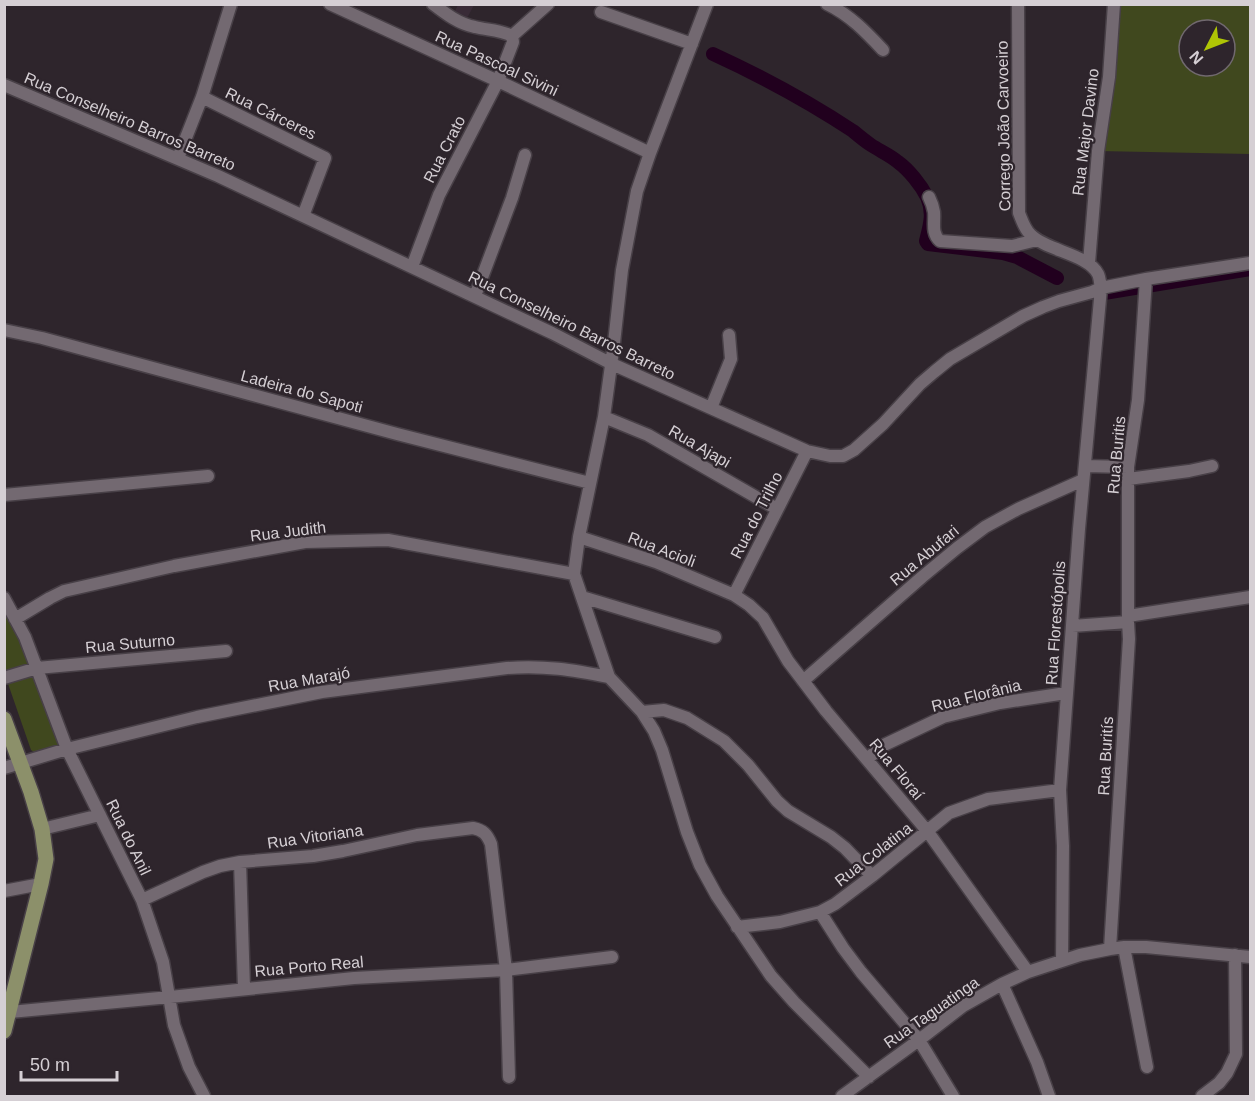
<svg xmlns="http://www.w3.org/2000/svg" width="1255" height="1101" font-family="Arial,sans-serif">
<rect width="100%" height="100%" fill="#2e252c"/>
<path fill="#392b37" d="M458,5H474L465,22L453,15Z"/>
<path fill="#40481e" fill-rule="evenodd" d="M1114,5H1250V154L1098,151ZM1189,30H1225V66H1189Z
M5,613L22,644L61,745L35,753L31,750L5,675Z"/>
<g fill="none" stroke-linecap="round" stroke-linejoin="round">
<path stroke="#21001e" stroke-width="14" d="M713,54C761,76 809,102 853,131C859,136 865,141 871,145C880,151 890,155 898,162C909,170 921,185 927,197C934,213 930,225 926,241L928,244L1003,253L1017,257L1057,278
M1104,293L1250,269"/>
<defs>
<path id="minor" d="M330,4L498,81L650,153
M707,4L650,153L637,191L622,270L614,343L604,417L579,537L574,574L609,677L642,712L654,731L662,750L687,832L700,865L717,896L771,976L794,1002L869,1077
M827,4C850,15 866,32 883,50
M1018,4L1019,213C1022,220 1024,228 1030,234C1046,251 1088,254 1098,274C1100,278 1100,284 1101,288L1079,529L1060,790L1063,846L1062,961
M601,12L692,44
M512,36L548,4
M4,85L218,176L552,333L612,364L807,451L830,456H843L854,450L883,424L920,384L934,372L950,359L1023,316L1043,307L1059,301L1092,292L1101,288L1146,279L1250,263
M202,97L325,158L303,216
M178,158L202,97L231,4
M929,197C931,201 933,206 934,212C935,222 931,233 940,241L1012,246L1037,240
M1089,263L1098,151L1109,77L1114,4
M412,267L439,195L498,81L513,42L512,36C501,30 487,30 475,27C459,24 446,14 433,4
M475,296L512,198L525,155
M4,330L42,338L397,434L590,483
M711,408L731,359L729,335
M604,417L648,435L777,509
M1085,466L1128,467
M1128,479L1189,471L1212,466
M4,495L208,476
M579,537L656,562L734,595L749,605L763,618L788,661L826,711L928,832L1028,972
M734,595L807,451
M582,597L715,637
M4,598L25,637L67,749L142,900L163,962L174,1025L189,1067L204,1096
M1128,616L1250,597
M15,619L50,598L64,591L174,566L305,542L388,540L574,574
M1128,622V467L1138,400L1146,279
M1072,626L1128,622L1129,639L1110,949
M4,678L37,668L226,651
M803,681L922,577L957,548L985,527L1018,509L1083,480
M642,712L664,710L687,718L724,741L748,765L777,801L788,811L831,837L845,848L872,876
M867,759L884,745L943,717L1000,703L1066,693
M4,768L67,749L197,717L322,692L507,668C544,665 573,670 609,677
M42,829L100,815
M240,862L244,988
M4,891L41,884
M142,900L203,872L220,866L240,862L313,856L343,851L417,835L473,828C483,830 487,834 491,844L506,970L509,1077
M820,912L843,948L861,972L919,1040L953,1096
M737,927L780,922L820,912L835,904L872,876L949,813L988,799L1060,790
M1124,947L1147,1067
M1002,984L1037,1062L1049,1096
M10,1012L170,997L354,978L506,970L612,957
M842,1096L919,1040L963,1006L1002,984L1028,972L1080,955L1110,949L1124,947H1146L1250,957
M1202,1096L1219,1083L1227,1073L1236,1054L1235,955"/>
<path id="major" d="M4,719L31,792L42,829L46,859L41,884L4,1031"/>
</defs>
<use href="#minor" stroke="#484047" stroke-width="15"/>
<use href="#major" stroke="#484047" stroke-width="18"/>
<use href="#minor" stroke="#736971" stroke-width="12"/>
<use href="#major" stroke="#8c906a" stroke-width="15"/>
</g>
<g text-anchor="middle" stroke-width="4.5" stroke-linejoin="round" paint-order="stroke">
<g font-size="16" fill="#d5cfd4" stroke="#2e252c">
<text transform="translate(497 63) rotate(25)" y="6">Rua Pascoal Sivini</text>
<text transform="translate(271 113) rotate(26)" y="6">Rua Cárceres</text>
<text transform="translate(130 121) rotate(23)" y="6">Rua Conselheiro Barros Barreto</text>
<text transform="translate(1003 126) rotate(-91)" y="6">Corrego João Carvoeiro</text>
<text transform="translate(1085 132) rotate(-83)" y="6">Rua Major Davino</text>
<text transform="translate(444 149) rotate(-63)" y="6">Rua Crato</text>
<text transform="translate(572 325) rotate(26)" y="6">Rua Conselheiro Barros Barreto</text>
<text transform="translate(302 391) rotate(15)" y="6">Ladeira do Sapoti</text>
<text transform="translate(700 446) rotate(30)" y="6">Rua Ajapi</text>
<text transform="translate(1116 455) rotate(-85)" y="6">Rua Buritis</text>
<text transform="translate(756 515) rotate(-63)" y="6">Rua do Trilho</text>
<text transform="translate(288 531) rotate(-7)" y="6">Rua Judith</text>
<text transform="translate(662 549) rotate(21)" y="6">Rua Acioli</text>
<text transform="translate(924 555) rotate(-40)" y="6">Rua Abufari</text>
<text transform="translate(1055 623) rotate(-86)" y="6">Rua Florestópolis</text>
<text transform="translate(130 643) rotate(-5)" y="6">Rua Suturno</text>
<text transform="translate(309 679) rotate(-10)" y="6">Rua Marajó</text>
<text transform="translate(976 695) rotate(-14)" y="6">Rua Florânia</text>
<text transform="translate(1105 756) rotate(-87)" y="6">Rua Buritís</text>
<text transform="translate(897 769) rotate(50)" y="6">Rua Floraí</text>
<text transform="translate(315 836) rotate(-8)" y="6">Rua Vitoriana</text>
<text transform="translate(129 837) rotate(64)" y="6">Rua do Anil</text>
<text transform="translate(873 854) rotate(-38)" y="6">Rua Colatina</text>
<text transform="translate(309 966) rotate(-5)" y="6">Rua Porto Real</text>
<text transform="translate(931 1012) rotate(-35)" y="6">Rua Taguatinga</text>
</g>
</g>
<rect width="1255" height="1101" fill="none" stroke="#d5cfd4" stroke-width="12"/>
<g transform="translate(1207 48) rotate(228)"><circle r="28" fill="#2e252c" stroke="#71696f" stroke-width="1.5"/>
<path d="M0-4.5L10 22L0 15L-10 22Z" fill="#afc505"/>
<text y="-9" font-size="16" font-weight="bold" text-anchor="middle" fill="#d5cfd4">N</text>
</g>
<path d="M21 1071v9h96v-9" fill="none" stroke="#d5cfd4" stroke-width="3"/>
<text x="30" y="1071" font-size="18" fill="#d5cfd4" stroke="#2e252c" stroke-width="4.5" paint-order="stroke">50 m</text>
</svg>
